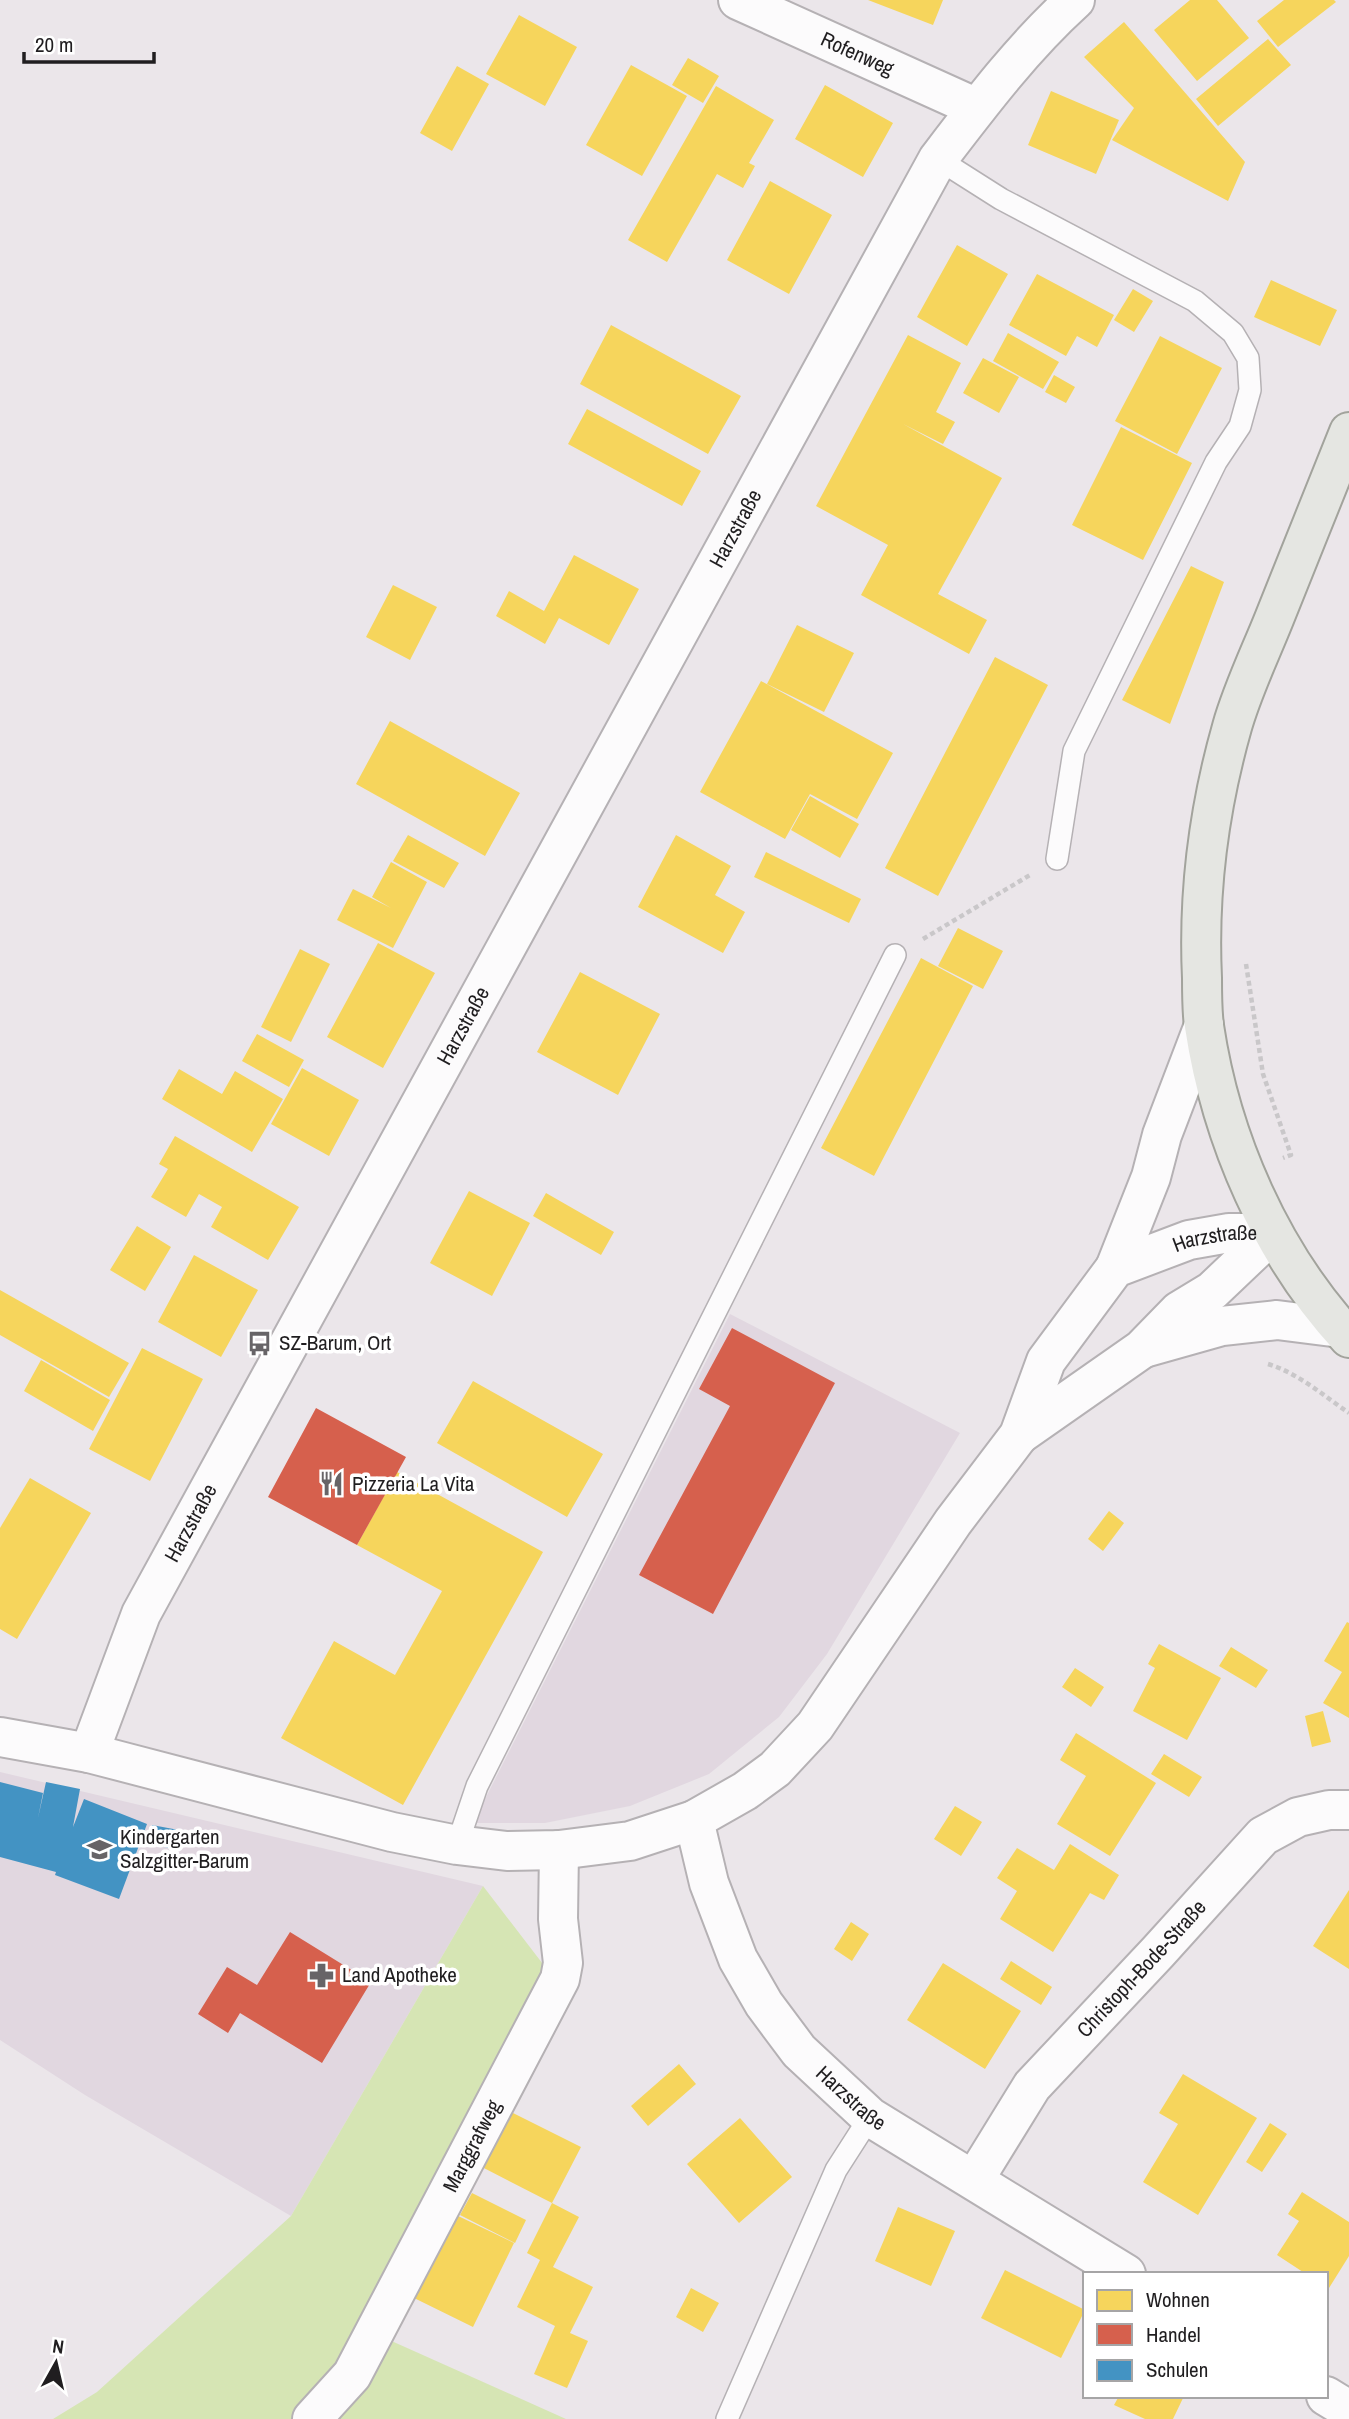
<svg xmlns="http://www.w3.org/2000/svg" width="1349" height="2419" font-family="'Archivo Narrow',sans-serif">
<rect width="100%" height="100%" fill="#ebe6ea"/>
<path fill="#e1d7e0" d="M730,1314L960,1433L827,1654L779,1717L709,1774L630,1806L545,1823H473Z
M0,1772L483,1886L291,2216L85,2095L0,2040Z"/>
<path fill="#d6e5b4" d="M483,1886L549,1972L358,2326L566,2419H53L97,2392L291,2216Z"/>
<path fill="#f6d55c" d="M868,0H943L933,25Z
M1190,0H1217L1249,38L1197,81L1154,30Z
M1284,0H1334L1336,2L1278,47L1257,21Z
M519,15L577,47L545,106L486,74Z
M1124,22L1245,162L1228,201L1112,140L1134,108L1084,57Z
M1268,39L1291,65L1218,126L1196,99Z
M688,58L719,76L703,103L672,85Z
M631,65L687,96L642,176L586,145Z
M457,66L489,84L452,151L420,133Z
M825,85L893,123L863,177L795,139Z
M716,86L774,120L749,163L755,166L743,188L717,174L667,262L628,240Z
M1051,91L1119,120L1096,174L1028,145Z
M770,181L832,215L789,294L727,260Z
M957,245L1008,274L967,346L917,317Z
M1037,274L1114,315L1097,347L1077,336L1066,356L1009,325Z
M1271,280L1337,310L1320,346L1254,317Z
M1133,289L1153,301L1134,332L1114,320Z
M611,325L741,396L708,454L580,384Z
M1008,333L1059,362L1043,389L993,361Z
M908,335L961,363L936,412L955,422L943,444L903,424L1002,478L938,594L987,620L969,654L861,595L888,545L816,506Z
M1160,336L1222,368L1177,454L1115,421Z
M983,358L1019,377L999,413L963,393Z
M1054,375L1075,387L1066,403L1045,392Z
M587,409L701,471L682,506L568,444Z
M1121,427L1192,463L1143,560L1072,525Z
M574,555L639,589L609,645L559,618L545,644L496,616L509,591L544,611Z
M1191,566L1224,582L1170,724L1122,700Z
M393,585L437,607L410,660L366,637Z
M797,625L854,653L824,712L767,684Z
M995,657L1048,685L938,896L885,868Z
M761,681L893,753L857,819L810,794L785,839L700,792Z
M390,721L520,793L485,856L356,784Z
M810,796L859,824L840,858L791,830Z
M408,835L459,863L444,888L393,861Z
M676,835L731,866L715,895L745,912L723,953L638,907Z
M766,852L861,899L849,923L754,877Z
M391,862L427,882L393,948L337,920L353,889L391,908L372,897Z
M958,928L1003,951L983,989L938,966Z
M378,943L435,973L383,1068L327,1037Z
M300,949L330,964L291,1042L261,1027Z
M921,958L973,986L874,1176L821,1148Z
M580,972L660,1014L618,1095L537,1052Z
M257,1034L304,1060L289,1087L242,1061Z
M302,1068L359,1100L329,1156L271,1124Z
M179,1069L222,1094L235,1071L283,1099L252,1152L162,1099Z
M175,1136L299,1207L268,1260L211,1227L222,1207L199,1194L186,1217L151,1197L168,1169L159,1164Z
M469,1191L530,1223L492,1296L430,1263Z
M546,1193L614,1232L601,1255L533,1216Z
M137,1226L171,1247L145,1291L110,1270Z
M194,1255L258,1290L221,1357L158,1322Z
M0,1290L129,1363L109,1397L0,1335Z
M142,1348L203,1379L150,1481L89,1449Z
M41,1360L110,1400L93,1431L24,1391Z
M473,1381L603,1454L567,1517L437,1443Z
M397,1472L543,1552L403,1805L281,1738L334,1641L395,1675L442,1591L357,1545Z
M30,1478L91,1513L17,1639L0,1629V1528Z
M1109,1511L1124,1523L1103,1551L1088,1539Z
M1347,1622L1349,1623V1718L1323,1703L1342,1672L1324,1661Z
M1159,1644L1221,1678L1187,1740L1133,1711L1155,1668L1148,1664Z
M1231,1647L1268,1670L1256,1688L1219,1666Z
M1075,1668L1104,1687L1091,1707L1062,1687Z
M1323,1711L1331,1742L1312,1747L1305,1716Z
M1076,1733L1156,1783L1110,1856L1057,1824L1086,1776L1060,1760Z
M1164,1754L1202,1777L1189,1797L1151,1774Z
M955,1806L982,1822L961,1856L934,1839Z
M1070,1844L1119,1875L1104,1900L1090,1893L1053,1952L1000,1919L1017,1891L997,1878L1017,1848L1054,1870Z
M1349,1890V1969L1313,1946Z
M851,1922L869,1934L852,1961L834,1949Z
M1011,1961L1052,1987L1041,2005L1000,1979Z
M943,1963L1021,2011L985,2069L907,2020Z
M679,2064L696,2084L648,2126L631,2106Z
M1183,2074L1257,2118L1198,2215L1143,2182L1178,2124L1159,2113Z
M509,2111L581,2147L552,2203L480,2166Z
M740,2118L792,2177L739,2223L687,2164Z
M1270,2123L1287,2134L1262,2172L1246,2162Z
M1302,2192L1349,2222V2256L1329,2288L1326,2287V2274H1306L1277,2255L1299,2221L1288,2214Z
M472,2193L526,2220L515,2243L460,2215Z
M552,2203L579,2217L553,2267L593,2287L570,2333L588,2341L567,2388L534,2374L555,2326L517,2307L540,2260L527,2253Z
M898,2207L955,2231L931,2286L875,2261Z
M454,2214L514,2243L473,2327L412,2297Z
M1005,2270L1085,2310L1061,2358L981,2318Z
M691,2288L719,2303L703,2332L676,2317Z
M1119,2396H1184L1173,2419H1145L1114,2405Z"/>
<path fill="#d6604d" d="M732,1328L835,1383L713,1614L639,1575L730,1406L699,1389Z
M316,1408L406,1457L357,1545L268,1497Z
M290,1932L371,1982L322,2063L240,2013L228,2033L198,2014L227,1967L257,1985Z"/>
<path fill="#4393c3" d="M0,1782L43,1793L38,1818L46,1782L80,1789L73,1827L84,1799L147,1824L119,1899L55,1875L56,1872L0,1857Z
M152,1825L184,1831L180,1850L148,1844Z"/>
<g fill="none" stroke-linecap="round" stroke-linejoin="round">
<defs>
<path id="lane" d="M938,159L1001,199L1195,301L1233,333L1248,358L1250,390L1240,426L1216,462L1074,751L1057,859
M457,1845L477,1786L895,955
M727,2419L836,2170L870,2117"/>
<g id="street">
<path id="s1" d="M738,0L977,108"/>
<path id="s2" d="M89,1753L141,1614L938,159C980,104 1023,47 1075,0"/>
<path id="s3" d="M694,1820L709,1883L738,1959L764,2004L799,2051L870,2117L1126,2274"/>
<path id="s4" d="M974,2180L1032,2086L1158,1952L1263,1836L1298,1817L1329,1810H1349"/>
<path d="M1326,2396L1349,2410"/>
<path id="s5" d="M312,2419L352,2375L560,1979L563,1963L558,1919L559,1850"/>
</g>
<g id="secondary">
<path d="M1115,1268L1151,1177L1162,1135L1204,1025"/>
<path d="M1144,1348L1222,1326L1277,1320L1340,1328"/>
<path d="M1019,1435L1142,1349L1179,1311L1212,1291L1273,1233"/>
<path id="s6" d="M0,1737L89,1753L392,1832L457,1845L507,1851L559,1850L630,1841L694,1820L745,1791L775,1769L815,1726L953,1522L1019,1435L1046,1361L1115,1268L1189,1240L1229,1233H1273"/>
</g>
<path id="primary" d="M1349,432C1324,494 1299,557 1274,619C1260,654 1242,691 1232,727C1209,808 1198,894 1202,978C1202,994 1202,1011 1204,1026C1221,1139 1271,1254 1349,1338"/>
</defs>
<use href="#lane" stroke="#b5b1b4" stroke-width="24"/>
<use href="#street" stroke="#b5b1b4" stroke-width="42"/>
<use href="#secondary" stroke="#b5b1b4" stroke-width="42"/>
<use href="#primary" stroke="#a2a39c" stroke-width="42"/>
<path stroke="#c9c7c9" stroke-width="4.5" stroke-dasharray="5 3.5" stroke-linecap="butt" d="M923,939L1030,875
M1246,964L1263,1074L1291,1155L1283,1158
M1268,1364C1298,1373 1324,1396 1349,1413"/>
<use href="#lane" stroke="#fcfbfc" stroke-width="21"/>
<use href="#street" stroke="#fcfbfc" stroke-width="38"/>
<use href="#secondary" stroke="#fcfbfc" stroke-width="38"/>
<use href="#primary" stroke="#e5e6e2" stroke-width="38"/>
</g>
<defs>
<symbol id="bus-bare" viewBox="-9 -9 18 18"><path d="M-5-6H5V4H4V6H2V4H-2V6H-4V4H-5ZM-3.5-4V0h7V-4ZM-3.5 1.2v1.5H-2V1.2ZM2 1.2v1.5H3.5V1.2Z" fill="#676467" stroke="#fff" stroke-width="2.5" paint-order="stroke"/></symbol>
<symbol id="restaurant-bare" viewBox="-9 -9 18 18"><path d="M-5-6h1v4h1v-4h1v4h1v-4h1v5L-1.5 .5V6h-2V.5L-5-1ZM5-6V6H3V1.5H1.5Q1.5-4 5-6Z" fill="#676467" stroke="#fff" stroke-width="2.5" paint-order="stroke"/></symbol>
<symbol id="school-bare" viewBox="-9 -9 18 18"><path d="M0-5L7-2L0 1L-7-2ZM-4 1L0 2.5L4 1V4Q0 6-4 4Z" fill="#676467" stroke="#fff" stroke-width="2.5" paint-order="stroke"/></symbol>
<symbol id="pharmacy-bare" viewBox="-9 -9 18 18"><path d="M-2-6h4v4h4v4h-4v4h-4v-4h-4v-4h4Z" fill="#676467" stroke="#fff" stroke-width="2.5" paint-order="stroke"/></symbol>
</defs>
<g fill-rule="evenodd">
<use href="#bus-bare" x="242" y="1326" width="35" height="35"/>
<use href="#restaurant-bare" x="314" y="1466" width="35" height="35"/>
<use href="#school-bare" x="82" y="1832" width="35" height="35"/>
<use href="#pharmacy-bare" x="304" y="1958" width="35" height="35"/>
</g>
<g text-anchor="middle" stroke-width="7" stroke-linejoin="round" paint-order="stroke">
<g font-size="21" fill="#201e20" stroke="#fff">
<text dy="7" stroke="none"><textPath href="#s1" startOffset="131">Rofenweg</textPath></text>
<text dy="7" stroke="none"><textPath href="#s2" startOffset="1386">Harzstraße</textPath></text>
<text dy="7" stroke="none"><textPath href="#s2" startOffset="819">Harzstraße</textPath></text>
<text dy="7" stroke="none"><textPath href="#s6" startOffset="1521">Harzstraße</textPath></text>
<text dy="7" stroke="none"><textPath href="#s2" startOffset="252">Harzstraße</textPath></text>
<text dy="7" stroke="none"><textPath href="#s4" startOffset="271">Christoph-Bode-Straße</textPath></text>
<text dy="7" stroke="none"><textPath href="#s3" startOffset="327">Harzstraße</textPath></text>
<text dy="7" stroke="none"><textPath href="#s5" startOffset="318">Marggrafweg</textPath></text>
</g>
<g font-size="21" fill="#201e20" stroke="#fff" text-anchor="start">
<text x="279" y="1350">SZ-Barum, Ort</text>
<text x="352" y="1491">Pizzeria La Vita</text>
<text x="120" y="1844">Kindergarten<tspan x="120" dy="24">Salzgitter-Barum</tspan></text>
<text x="342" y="1982">Land Apotheke</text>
</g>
</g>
<rect x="1083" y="2272" width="245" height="126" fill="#ffffff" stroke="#a6a5a6" stroke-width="2"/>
<rect x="1097" y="2290" width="35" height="21" fill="#f6d55c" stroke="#a6a5a6" stroke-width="2"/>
<text x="1146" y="2307" font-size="21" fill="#201e20">Wohnen</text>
<rect x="1097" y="2324" width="35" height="21" fill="#d6604d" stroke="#a6a5a6" stroke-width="2"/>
<text x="1146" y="2342" font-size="21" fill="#201e20">Handel</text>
<rect x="1097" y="2360" width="35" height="21" fill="#4393c3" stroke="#a6a5a6" stroke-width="2"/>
<text x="1146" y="2377" font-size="21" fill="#201e20">Schulen</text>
<g transform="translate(56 2363) rotate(8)" stroke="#ffffff" stroke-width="5" paint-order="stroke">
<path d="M0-5L12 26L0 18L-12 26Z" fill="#201e20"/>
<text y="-10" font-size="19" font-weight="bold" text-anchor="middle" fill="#201e20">N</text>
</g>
<path d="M24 52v10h130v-10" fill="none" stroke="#201e20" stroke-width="3.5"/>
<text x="35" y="52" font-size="21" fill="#201e20" stroke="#ffffff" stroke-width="5" paint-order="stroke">20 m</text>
</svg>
